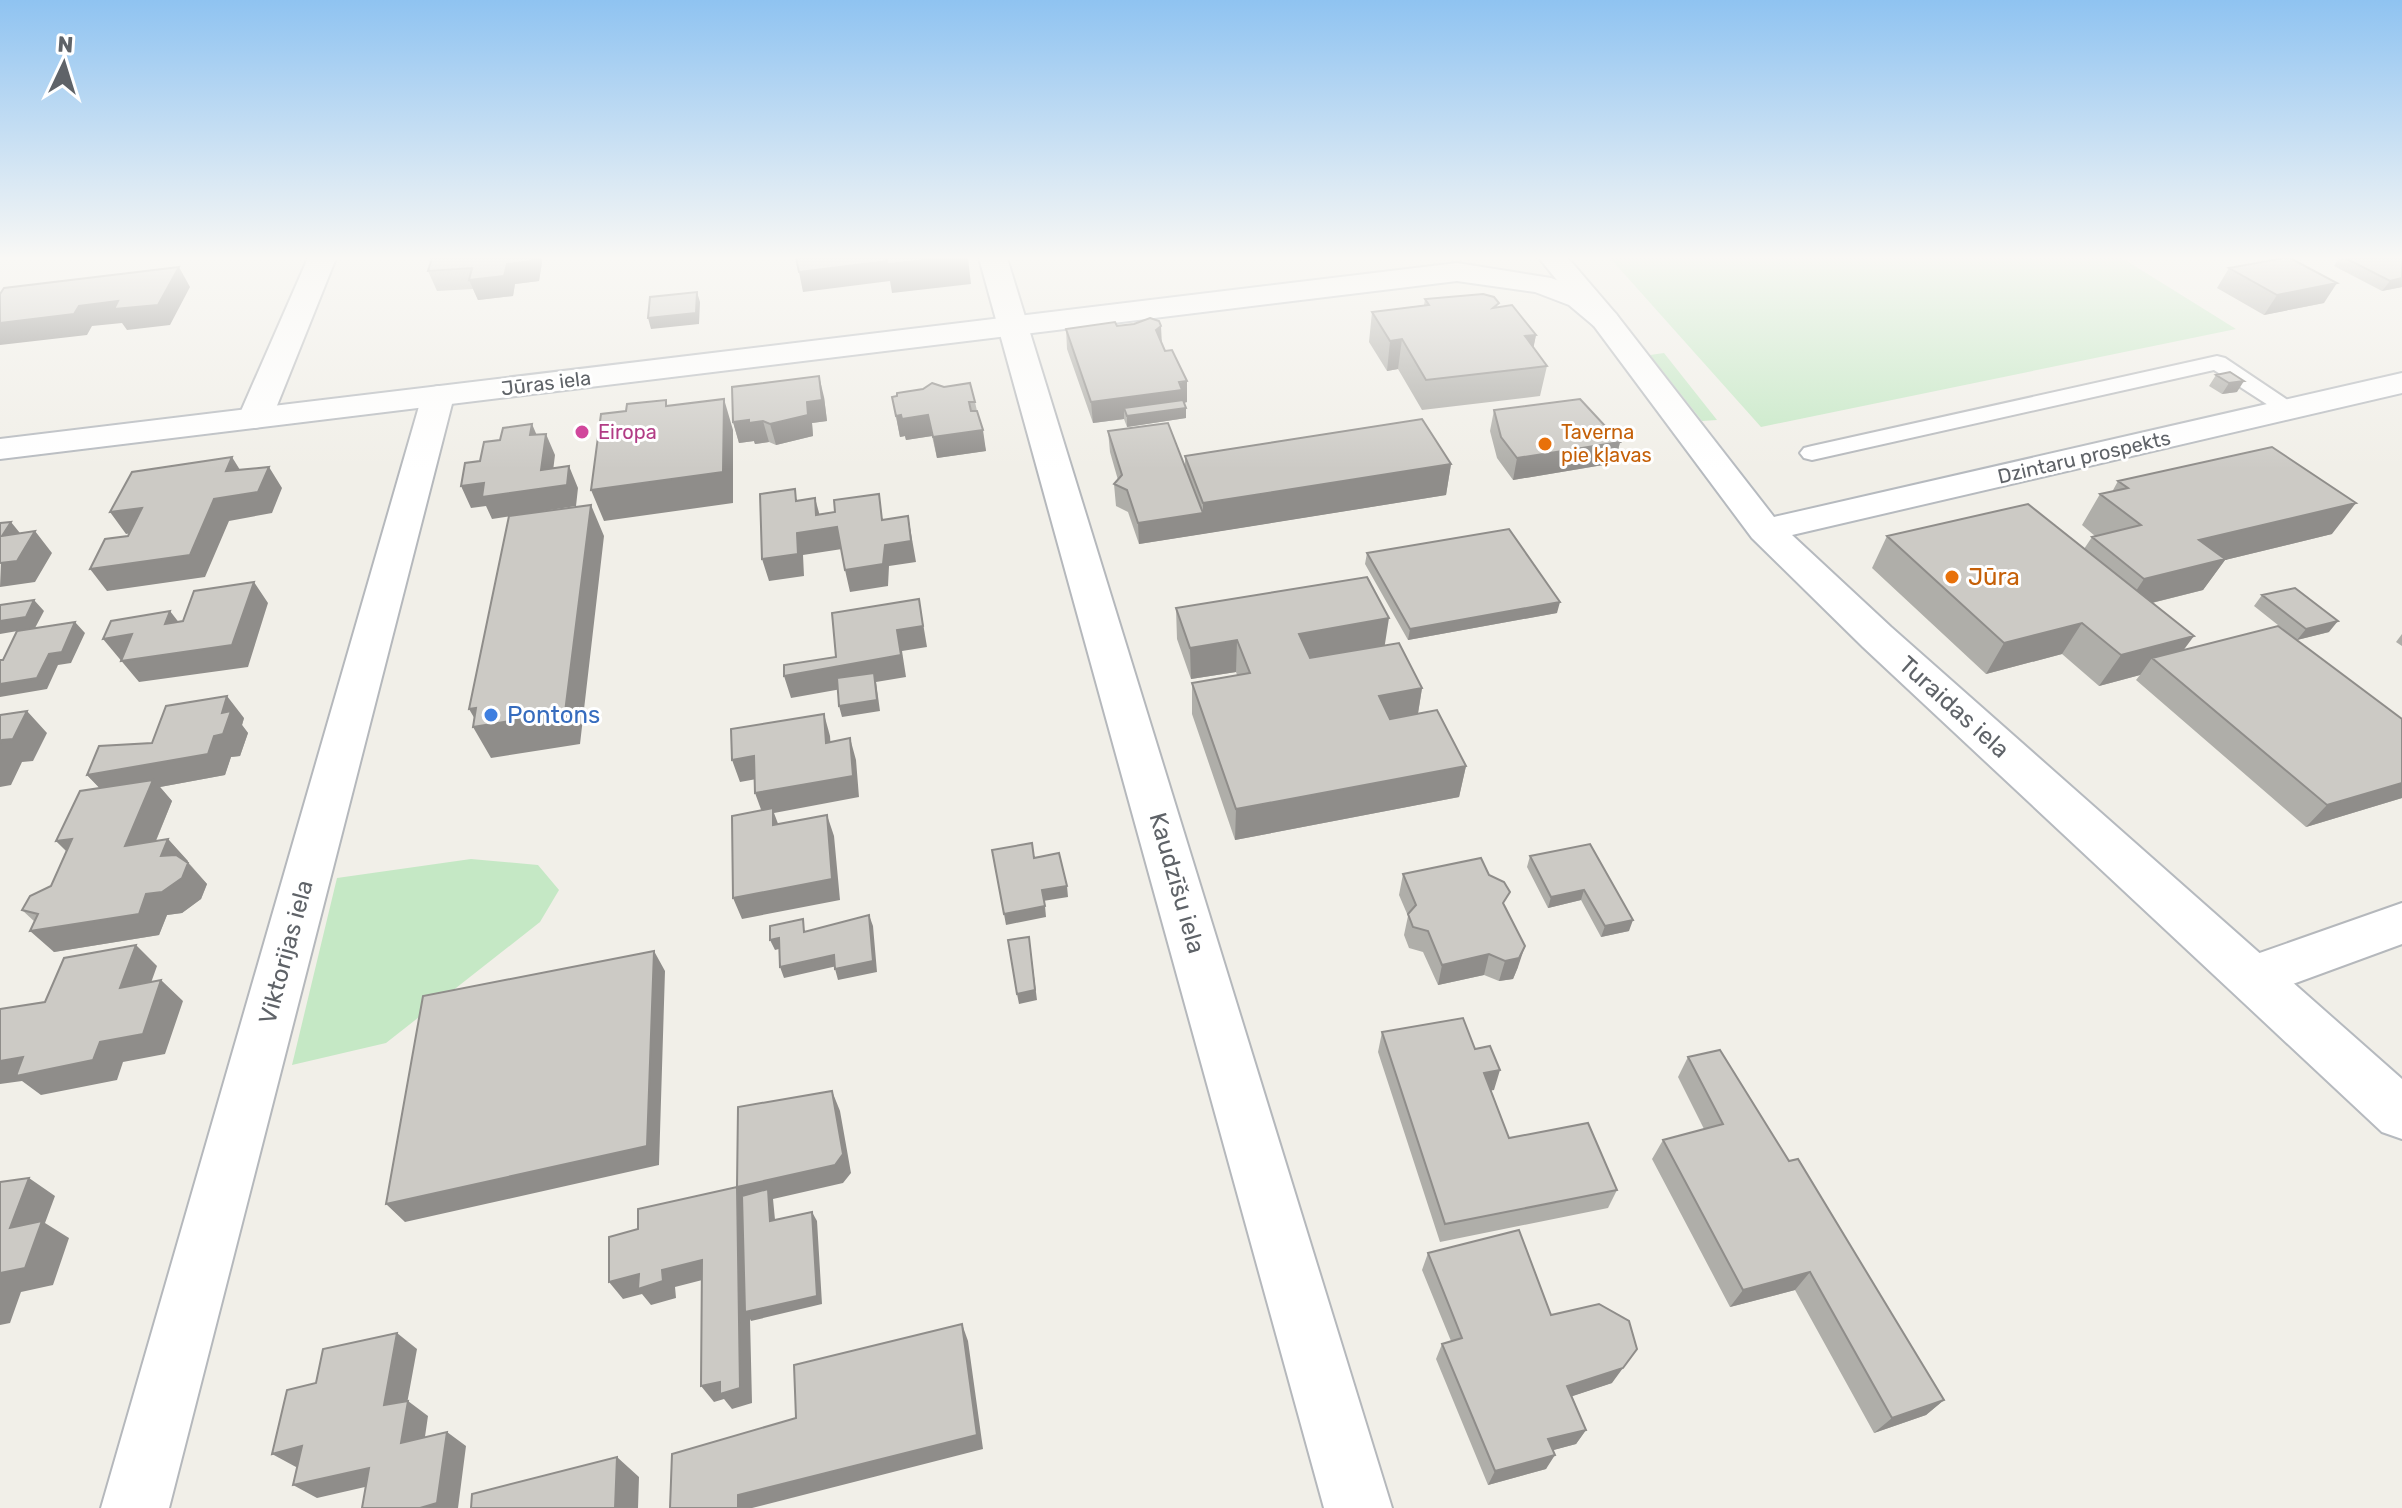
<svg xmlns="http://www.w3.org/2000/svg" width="2402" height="1508" font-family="Rubik,sans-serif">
<rect width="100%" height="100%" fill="#f1efe8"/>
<path fill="#c5e8c5" d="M1610,258H2122L2236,329L1761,427Z
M1664,353L1717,420L1702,421L1650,355Z
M471,859L538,865L559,890L540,922L386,1043L292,1065L337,878Z"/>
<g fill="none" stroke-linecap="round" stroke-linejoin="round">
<defs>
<path id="lane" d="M2217,356L2225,358L2301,409L2298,414H2282L2214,370L1812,460L1804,458L1800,453L1804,448L1812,446Z"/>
<path id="street" d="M308,258H336L272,418L267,425L255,428L243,425L238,418Z
M979,258H1007L1392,1508H1324Z
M1539,258H1568L1616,314L1620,320L1616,326L1605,329L1594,326Z
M438,386L450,389L454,396L169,1508H101L422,396L426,389Z
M2402,903V944L2252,999L2234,992L2227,977L2234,962Z"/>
<path id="secondary" d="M1457,263L1551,278L1591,293L1616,314L1774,517L2402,373V393L1792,535L1891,627L2402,1079V1139L2382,1132L1863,647L1752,538L1594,326L1569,305L1535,292L1457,281L0,459V439Z"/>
</defs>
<use href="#lane" stroke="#b5b8bc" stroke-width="4"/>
<use href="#street" stroke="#b5b8bc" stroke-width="4"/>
<use href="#secondary" stroke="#b6babf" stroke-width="4"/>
<use href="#lane" fill="#fff" fill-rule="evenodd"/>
<use href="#street" fill="#fff" fill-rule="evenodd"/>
<use href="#secondary" fill="#fff" fill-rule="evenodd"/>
</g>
<path fill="#afaea9" d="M432,258H541L542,262L539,281L515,284L513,296L478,300L473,289L437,291L428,271Z
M2339,258H2402V287L2382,291L2334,266Z
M2229,268L2324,303L2264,315L2217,288Z
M1425,299L1498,307L1536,335L1533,348L1547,366L1540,396L1422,410L1398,369L1387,371L1369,342L1372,312L1424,305Z
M1117,326L1162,343L1187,402L1184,403L1186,408V418L1127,427L1124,419L1093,423L1067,349L1066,329Z
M2230,372L2237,392L2222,394L2209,386L2216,375Z
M824,397L827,421L812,423L813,436L776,445L769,442L755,444L754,441L739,443L733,422Z
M892,397L975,402L986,451L937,458L932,436L906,440L905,436L900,437Z
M1494,410L1620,442L1615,463L1513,480L1497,458L1490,431Z
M1108,431L1185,466V456L1451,464L1446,495L1139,544L1128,512L1116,506L1114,484L1118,480L1110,452Z
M2118,481L2332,534L2225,560L2203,590L2152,603L2183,650L2283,629L2254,606L2262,595L2329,632L2297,640L2402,798L2306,827L2136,680L2140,675L2099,686L2062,654L1986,674L1872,568L1887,536L2084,549L2092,537L2095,536L2082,525L2100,494L2112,492Z
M1367,553L1557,613L1408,640L1365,564Z
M1176,608L1385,645L1422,688L1418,714L1466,766L1459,797L1235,840L1192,714V683L1237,675L1236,672L1191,679L1177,639Z
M2402,634V646L2396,642Z
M244,718L242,725L248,733L240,756L231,757L225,775L160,787L172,801L156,841L168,839L207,884L201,899L182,913L167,915L159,935L54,952L35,922L22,910L51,886L66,851L56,841L100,788L87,775L152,743Z
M1590,844L1629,931L1601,937L1581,900L1548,908L1527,867L1530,856Z
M1403,874L1505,908L1518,967L1513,979L1499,981L1484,975L1438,985L1423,952L1409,948L1404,935L1408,916L1399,895Z
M1382,1032L1475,1049L1494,1090H1491L1509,1138L1617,1190L1608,1208L1440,1242L1378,1052Z
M1688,1057L1789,1161L1944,1400L1926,1415L1874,1433L1795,1290L1730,1307L1652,1159L1663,1140L1704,1129L1678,1077Z
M1428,1253L1551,1315L1612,1383L1572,1396L1586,1430L1576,1444L1553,1450L1546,1469L1488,1485L1436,1359L1442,1344L1451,1341L1422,1270Z"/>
<path fill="#8f8d8a" d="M532,258H541L542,262L539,281L515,284L513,296L478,300L469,280L507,264Z
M944,258H968L971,284L892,293L890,281L803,292L799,272L887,261Z
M179,267L190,287L170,325L127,330L122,323L92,326L87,335L0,345V323L79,306Z
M2402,278V287L2382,291L2390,281Z
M2337,283L2324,303L2264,315L2277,295Z
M697,292L700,302L699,324L651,329L648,318Z
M1161,326L1162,346L1156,330Z
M1536,335L1530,365L1525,336Z
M1402,339L1398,369L1387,371L1390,341Z
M819,376L824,397L827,421L812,423L813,436L776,445L770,424L807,402Z
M1187,381V402L1183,403L1186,408V418L1127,427V416L1124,408V419L1093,423L1091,402Z
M2244,381L2237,392L2222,394L2229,383Z
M724,399L733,430V503L604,521L591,490Z
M901,415H928L932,436L906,440L905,436L900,437L896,416Z
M749,420L763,421L769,442L755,444L754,441L739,443L733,422Z
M532,424L541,445L530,435Z
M983,430L986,451L937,458L933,437Z
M546,434L555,455L551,487L569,466L578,488L576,506L492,519L486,506L471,508L461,486L541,470Z
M1620,442L1615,463L1513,480L1517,458Z
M232,457L245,478L226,471Z
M1451,464L1446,495L1203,534V503Z
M269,467L282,488L272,513L229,521L205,577L107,591L90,569L214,499Z
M815,498L821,520L837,527L842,549L803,555L804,576L769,581L762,559L797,533L816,515Z
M2356,503L2332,534L2225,560L2203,590L2123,610L2144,579L2199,540Z
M591,505L604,536L580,744L491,758L473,727L479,726L469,709Z
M142,508L157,529L126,534L110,512Z
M1203,513V534L1139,544L1138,523Z
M908,516L916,562L889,566L888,586L850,592L845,570L885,545Z
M11,522L28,543L35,531L52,553L35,582L0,587L2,536Z
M254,582L268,603L248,667L139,682L103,639L132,634L150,656Z
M919,599L927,647L902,651L906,677L876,682L880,711L842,717L839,706L875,683L791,698L784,676L901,655L897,630Z
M34,600L44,611L35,628L0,634V621Z
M1560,602L1557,613L1408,640L1410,629Z
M170,611L187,633L165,624Z
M1389,618L1384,650L1296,665L1299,634Z
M2338,621L2329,632L2297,640L2306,629Z
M75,622L85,633L71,663L58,665L47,689L0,697V684L49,654Z
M2082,623L2062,654L1986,674L2004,643Z
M2194,636L2171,667L2152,658L2140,675L2099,686L2121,655Z
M1237,640L1236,672L1191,679L1190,648Z
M1422,688L1417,719L1374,727L1379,696Z
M227,696L244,718L242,725L248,733L240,756L231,757L225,775L160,787L172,801L145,867L125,846L107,796L87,775L222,713Z
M27,711L47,733L33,761L22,762L11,785L0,787V743Z
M824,714L830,736L832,764L826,743Z
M850,738L856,760L859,797L774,813L780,829V846L763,815L755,793Z
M754,756L762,778L740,782L732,760Z
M1466,766L1459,797L1235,840L1236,809Z
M2402,783V798L2306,827L2327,805Z
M827,815L834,836L840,900L742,919L733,898Z
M72,839L78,862L56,841Z
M168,839L188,861L181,878L161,856Z
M188,863L207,884L201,899L182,913L167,915L159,935L54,952L30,931L146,894Z
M1067,886L1068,897L1043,901L1042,890Z
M1584,890L1581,900L1548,908L1551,897Z
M1045,906L1046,917L1006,925L1004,914Z
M869,915L873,926L877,972L838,980L835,969Z
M1633,920L1629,931L1601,937L1605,926Z
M1029,937L1037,1000L1019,1004L1017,994Z
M779,938L783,948L775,950L770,940Z
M136,945L157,966L142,1008L120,988Z
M1525,946L1518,967L1513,979L1499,981L1505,961Z
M654,951L665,971L659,1165L405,1222L386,1204Z
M1489,954L1484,975L1438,985L1442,965Z
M834,955L837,966L784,978L780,967Z
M161,980L183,1001L165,1054L123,1062L117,1080L41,1095L22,1081L0,1084V1061L100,1042Z
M1500,1070L1494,1090L1478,1093L1484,1073Z
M832,1091L840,1111L851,1173L843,1183L773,1199L776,1230L750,1311L812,1212L817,1221L822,1304L751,1321L750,1319L752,1403L732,1409L724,1399L714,1402L701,1386L737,1187Z
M29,1178L55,1196L45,1223L69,1238L53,1285L21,1292L10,1323L0,1325V1273L10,1228Z
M702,1260L714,1277L675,1287L676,1298L651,1305L642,1294L623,1299L609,1282L639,1274L662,1270Z
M1810,1272L1795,1290L1730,1307L1743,1290Z
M962,1324L968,1341L983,1449L752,1508H738V1495Z
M397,1333L417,1349L404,1420L384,1405Z
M1637,1349L1612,1383L1558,1401L1567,1386Z
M1944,1400L1926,1415L1874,1433L1892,1418Z
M408,1401L428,1416L422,1457L401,1443Z
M1586,1430L1576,1444L1539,1454L1548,1439Z
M447,1432L466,1446L458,1508H420Z
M302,1446L325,1460L296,1467L272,1454Z
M1555,1455L1546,1469L1488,1485L1495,1471Z
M617,1457L639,1477L638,1508H615Z
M369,1468L391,1481L317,1498L293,1485Z"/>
<path fill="#cccac5" stroke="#8f8d8a" stroke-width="2" d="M432,258H532L531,261L507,264L504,276L469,280L472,268L428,271Z
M796,258H886L887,261L799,272Z
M886,258H944L887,264Z
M2284,258H2290L2337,283L2277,295L2229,268Z
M2345,258H2402V278L2390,281Z
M179,267L158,305L114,309L118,301L79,306L74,314L0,323V294L4,288Z
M697,292L696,313L648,318L650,297Z
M1483,294L1494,297L1499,303L1493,308L1512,305L1536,335L1525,336L1547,366L1426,380L1402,339L1390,341L1372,312L1429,305L1425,299Z
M1150,318L1159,321L1161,326L1156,330L1165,351L1172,350L1187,381L1179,382L1182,390L1091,402L1066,329L1115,322L1117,326L1134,324Z
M2230,372L2244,381L2229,383L2216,375Z
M819,376L822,400L807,402L808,415L770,424L763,421L749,423V420L733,422L732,387Z
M932,383L944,387L970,383L975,402H969L971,411H977L983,430L933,437L928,415L902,419L901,415L896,416L892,397L897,396V393L923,389Z
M724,399L723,472L591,490L601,414L626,411L627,404L666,400V406Z
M1580,399L1620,442L1517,458L1501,437L1494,410Z
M1183,400L1186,408L1127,416L1124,408Z
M1422,419L1451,464L1203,503L1185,456Z
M1168,423L1203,513L1138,523L1127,490L1114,484L1122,475L1108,431Z
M532,424L530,435L546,434L541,470L569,466L567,485L482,497L484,483L461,486L465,463L480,461L484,442L500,440L503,428Z
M2272,447L2356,503L2199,540L2225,559L2144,579L2092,537L2141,525L2100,494L2128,488L2118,481Z
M232,457L226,471L269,467L258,492L214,499L190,555L90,569L105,539L128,536L142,508L110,512L132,472Z
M795,489L796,501L815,498L816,515L835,512L834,500L879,494L882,520L908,516L911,541L885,545L883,564L845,570L837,527L797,533L798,554L762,559L760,494Z
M2028,504L2194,636L2121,655L2082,623L2004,643L1887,536Z
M591,505L565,712L473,727L476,708L469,709L509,516Z
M11,522L2,536L35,531L17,561L0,563V523Z
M1509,529L1560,602L1410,629L1367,553Z
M1367,577L1389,618L1299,634L1310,658L1399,643L1422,688L1379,696L1390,719L1437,710L1466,766L1236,809L1192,683L1250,673L1237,640L1190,648L1176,608Z
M254,582L232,645L121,661L132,634L103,639L111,621L170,611L165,624L183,621L194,591Z
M2295,588L2338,621L2306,629L2262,595Z
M919,599L923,626L897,630L901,655L784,676V665L836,657L832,613Z
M34,600L26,617L0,621V605Z
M75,622L62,652L49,654L37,678L0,684V660H3L17,631Z
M2278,626L2402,719V783L2327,805L2152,658Z
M874,673L877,700L839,706L837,678Z
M227,696L222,713L231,711L223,734L214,736L208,754L87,775L99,746L152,743L166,706Z
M27,711L13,739L2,740L0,743V715Z
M824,714L826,743L850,738L853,776L755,793L754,756L732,760L731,729Z
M153,780L125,846L168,839L161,856L176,855L188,863L182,878L162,892L146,894L139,914L30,931L38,914L22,910L30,896L51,886L72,839L56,841L80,791Z
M773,808V825L827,815L832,879L733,898L732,816Z
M1032,843L1034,858L1059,853L1067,886L1042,890L1045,906L1004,914L992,850Z
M1590,844L1633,920L1605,926L1584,890L1551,897L1530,856Z
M1481,858L1489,875L1504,882L1510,892L1503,903L1525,946L1519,958L1505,961L1489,954L1442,965L1428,931L1413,927L1408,914L1416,905L1403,874Z
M869,915L873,961L835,969L834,955L780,967L779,938L770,940V926L803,919L804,932Z
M1029,937L1035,990L1017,994L1008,940Z
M136,945L120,988L161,980L143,1034L100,1042L93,1060L16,1076L23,1057L0,1061V1009L45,1002L64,958Z
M654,951L647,1146L386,1204L423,996Z
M1463,1018L1475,1049L1490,1046L1500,1070L1484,1073L1509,1138L1588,1123L1617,1190L1445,1224L1382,1032Z
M1720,1050L1789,1161L1798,1159L1944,1400L1892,1418L1810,1272L1743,1290L1663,1140L1723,1124L1688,1057Z
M832,1091L843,1154L835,1165L737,1187L738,1107Z
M29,1178L10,1228L42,1221L25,1268L0,1273V1182Z
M737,1187L740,1388L720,1394V1382L701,1386L702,1260L662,1270L663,1281L638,1289L639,1274L609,1282V1237L638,1229V1209Z
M768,1189L770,1221L812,1212L817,1296L745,1312L742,1196Z
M1519,1230L1551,1315L1599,1304L1629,1321L1637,1349L1623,1368L1567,1386L1586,1430L1548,1439L1555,1455L1495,1471L1442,1344L1462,1338L1428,1253Z
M962,1324L977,1435L738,1495V1508H670L672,1454L796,1418L794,1365Z
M397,1333L384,1405L408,1401L401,1443L447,1432L437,1503L420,1508H362L369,1468L293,1485L302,1446L272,1454L287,1390L316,1383L323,1349Z
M617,1457L615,1508H471L472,1494Z"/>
<linearGradient id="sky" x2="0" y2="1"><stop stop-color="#8fc3f1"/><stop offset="0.55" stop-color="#f9f8f5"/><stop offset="1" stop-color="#f9f8f5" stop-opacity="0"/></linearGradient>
<rect width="2402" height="469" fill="url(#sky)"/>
<circle fill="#d1479c" stroke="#fff" stroke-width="3" cx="582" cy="432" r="8"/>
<g fill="#e8710a" stroke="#fff" stroke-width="3">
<circle cx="1545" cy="444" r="8"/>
<circle cx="1952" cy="577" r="8"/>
</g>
<circle fill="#3f7fe0" stroke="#fff" stroke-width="3" cx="491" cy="715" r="8"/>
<g text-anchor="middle" stroke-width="6" stroke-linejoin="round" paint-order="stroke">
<g font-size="20" fill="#5f6368" stroke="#fff">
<text transform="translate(546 383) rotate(-7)" y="7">Jūras iela</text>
<text transform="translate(2084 457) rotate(-13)" y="7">Dzintaru prospekts</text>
</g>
<g font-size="20" fill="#b23c85" stroke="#fff" text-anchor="start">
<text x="598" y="439">Eiropa</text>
</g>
<g font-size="20" fill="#c56008" stroke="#fff" text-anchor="start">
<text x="1561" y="439">Taverna<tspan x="1561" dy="23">pie kļavas</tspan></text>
</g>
<g font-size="24" fill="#c56008" stroke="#fff" text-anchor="start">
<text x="1968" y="585">Jūra</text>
</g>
<g font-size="24" fill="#5f6368" stroke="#fff">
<text transform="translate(1954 707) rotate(42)" y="8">Turaidas iela</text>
<text transform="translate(1177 883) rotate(74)" y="8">Kaudzīšu iela</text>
<text transform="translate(286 952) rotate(-75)" y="8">Viktorijas iela</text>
</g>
<g font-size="24" fill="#366cbe" stroke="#fff" text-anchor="start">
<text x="507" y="723">Pontons</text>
</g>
</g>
<g transform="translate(64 64) rotate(4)" stroke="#ffffff" stroke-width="6" paint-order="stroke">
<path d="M0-6L14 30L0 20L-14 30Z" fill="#5f6368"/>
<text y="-12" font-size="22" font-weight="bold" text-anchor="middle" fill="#5f6368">N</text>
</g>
</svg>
